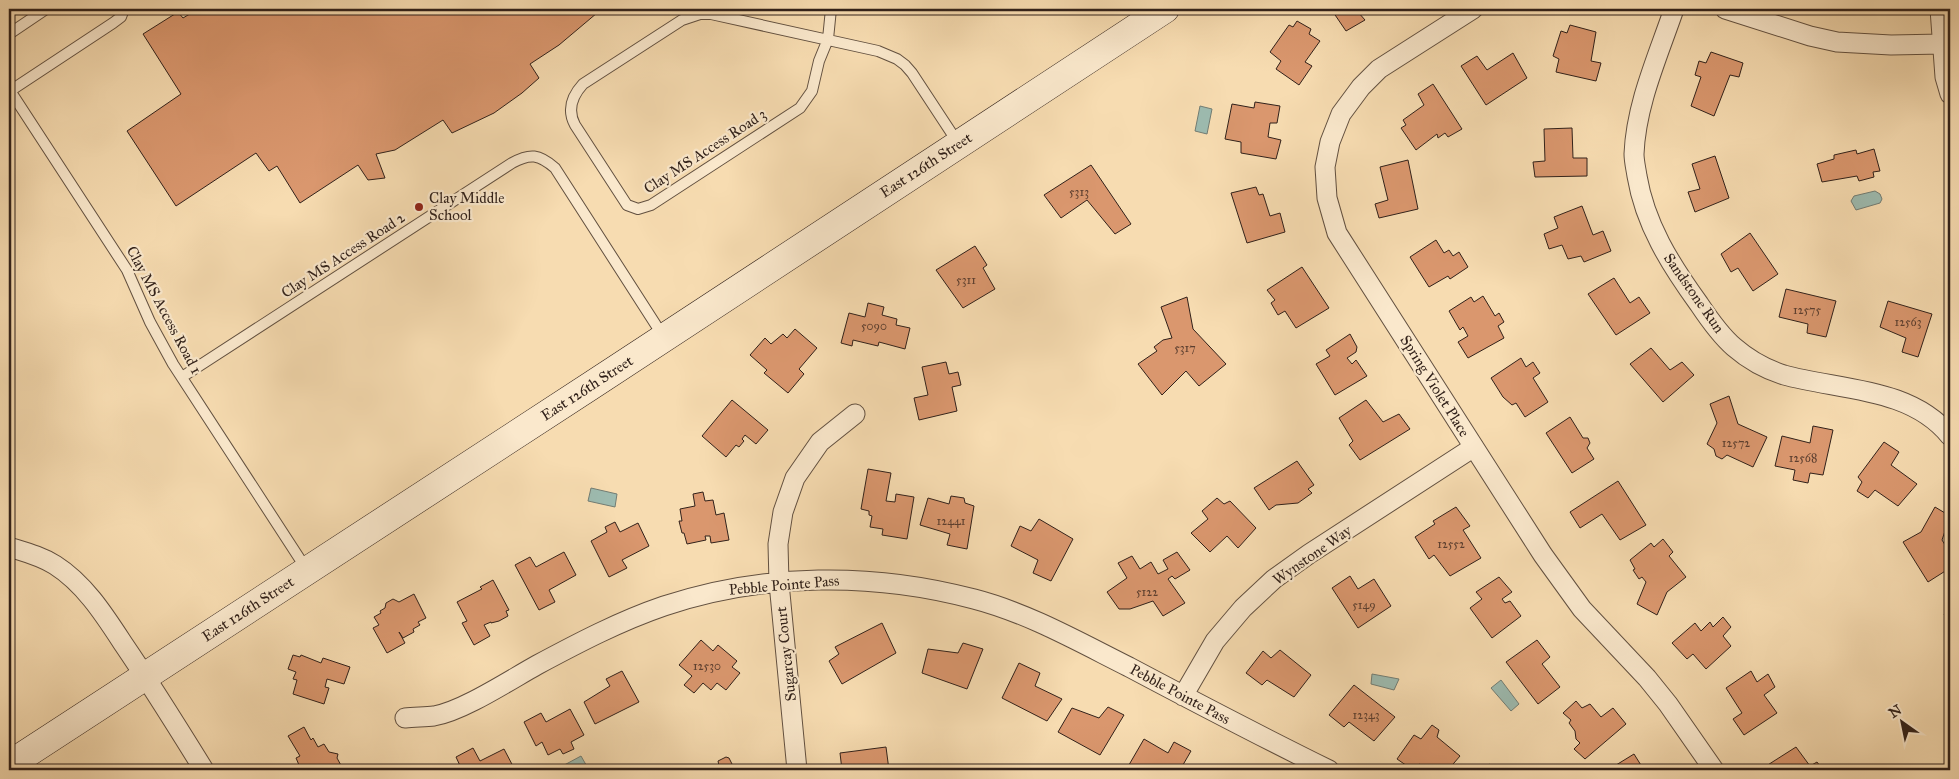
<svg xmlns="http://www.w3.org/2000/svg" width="1959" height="779" font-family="'IM FELL Great Primer',serif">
<rect width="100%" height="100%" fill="#f7dcb1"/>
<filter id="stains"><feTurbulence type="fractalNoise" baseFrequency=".004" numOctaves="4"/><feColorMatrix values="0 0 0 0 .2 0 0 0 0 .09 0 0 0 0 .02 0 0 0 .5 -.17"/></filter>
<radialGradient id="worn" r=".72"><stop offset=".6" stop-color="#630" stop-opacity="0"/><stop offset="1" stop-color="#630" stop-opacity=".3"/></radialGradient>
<path fill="#9dbbb0" stroke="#727d74" d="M1200,106L1212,109L1207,134L1195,131Z
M1875,191L1880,194L1882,199L1880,203L1856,210L1851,201L1854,196Z
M591,488L617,494L615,507L588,501Z
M1372,674L1399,679L1394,690L1371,684Z
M1501,680L1519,704L1511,711L1491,688Z
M581,756L589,770H555Z"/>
<path fill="#da976e" stroke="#31211a" d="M198,9H596L597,13L559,45L530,64L539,78L522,93L494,113L452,133L443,120L395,150L376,154L385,178L368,180L358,165L300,203L277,166L269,171L256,153L176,206L127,131L181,94L143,34L178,12L183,18Z
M1331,9H1363L1358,12L1365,20L1346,31Z
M1297,21L1311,29L1309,34L1320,41L1305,62L1312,66L1299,85L1276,69L1281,61L1270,52L1289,25L1293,27Z
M1570,25L1596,32L1591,61L1601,63L1596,81L1556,72L1559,59L1553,56L1561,31L1567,33Z
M1711,52L1743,63L1739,77L1730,75L1714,116L1691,106L1701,77L1695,75L1699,61L1706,63Z
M1513,53L1527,78L1486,105L1461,66L1477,56L1487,70Z
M1433,84L1462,129L1448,137L1445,133L1438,138L1437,134L1416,150L1401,128L1406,125L1403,120L1424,105L1418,94Z
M1255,102L1280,106L1277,123H1270L1268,137L1281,140L1276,159L1241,153V142L1225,139L1232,104L1254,108Z
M1572,128L1573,158H1587V176L1535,177L1533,162L1545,161L1544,129Z
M1874,149L1880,171L1873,172L1874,177L1859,181L1857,176L1822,182L1817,164L1834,159V155L1856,150L1857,154Z
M1715,156L1729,198L1695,212L1688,192L1700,189L1692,164Z
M1408,160L1418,209L1379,218L1375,204L1388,200L1380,167Z
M1091,165L1131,224L1115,234L1087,200L1061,218L1044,195Z
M1256,187L1259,195L1263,194L1270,216L1280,213L1285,232L1247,243L1231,193Z
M1582,206L1593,235L1603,231L1611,251L1584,262L1581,256L1568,259L1562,245L1549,249L1544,234L1558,228L1554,217Z
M1750,233L1778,274L1753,291L1738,268L1731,272L1721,254Z
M1436,240L1444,253L1449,250L1453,256L1459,252L1468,267L1450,279L1448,276L1429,287L1410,257Z
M975,246L987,265L983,268L995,289L963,308L936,270Z
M1302,267L1329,308L1296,328L1285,311L1278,315L1271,303L1275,300L1267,290Z
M1614,278L1630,303L1639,297L1650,313L1616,335L1588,294Z
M1786,289L1836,301L1826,337L1807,333L1808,324L1779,317Z
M1483,296L1495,316L1499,313L1504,322L1498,326L1504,338L1468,358L1458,342L1468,336L1463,327L1460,330L1449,311L1471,297L1474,302Z
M1187,297L1193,329L1226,364L1199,386L1186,371L1162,395L1138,364L1157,351L1154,347L1163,340L1172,338L1161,307Z
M1888,301L1932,314L1918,357L1902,352L1906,338L1880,327Z
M868,303L884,307L882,315L897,319L896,325L910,328L905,349L879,342L878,346L853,340L852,346L841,343L849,313L865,317Z
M795,329L817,348L799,369L804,374L788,393L764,373L767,370L750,355L765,338L771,344L783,334L787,338Z
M1350,334L1357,347L1356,352L1347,358L1352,364L1356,360L1367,376L1335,395L1316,364L1330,356L1326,350Z
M1651,348L1670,370L1682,362L1694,375L1663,402L1630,364Z
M1521,358L1526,367L1533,362L1540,373L1533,378L1548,402L1525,417L1516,403L1512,405L1503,397L1491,378Z
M946,362L949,374L958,372L961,385L952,387L957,411L919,420L914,398L928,395L922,367Z
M1729,396L1738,424L1767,437L1753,467L1727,455L1722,459L1716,456L1714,449L1707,444L1717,423L1710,404Z
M732,400L768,430L756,444L745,435L742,439L744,441L739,447L736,445L726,457L702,436Z
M1366,400L1383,422L1399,414L1410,429L1360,460L1349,445L1353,441L1339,418Z
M1570,417L1583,438H1588L1590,443L1587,448L1594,459L1572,473L1546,433Z
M1813,426L1833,430L1823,475L1810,473L1808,483L1793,480L1795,470L1775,466L1782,436L1810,443Z
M1884,442L1899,452L1891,465L1917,484L1898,506L1875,490L1868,498L1857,491L1862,482L1858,477Z
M1297,461L1314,485L1308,489L1312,493L1298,503L1276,505L1269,510L1254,488Z
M868,469L891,473L886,501L895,502L896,494L914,497L907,539L882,535L883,529L870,527L872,516L869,515V511L861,509Z
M1618,481L1646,525L1620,540L1602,514L1580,528L1570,512Z
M703,492L705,501L713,500L716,515L724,513L729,540L711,543L710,536H705L706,540L687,544L684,533H682L679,521H682L680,509L695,506L693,494Z
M951,496L964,498L965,503L974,506L967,549L947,545L950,534L920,525L928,498L949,504Z
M1217,498L1224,504L1230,501L1256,528L1238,548L1227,536L1210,552L1191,533L1208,519L1202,511Z
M1456,507L1470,526L1463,530L1481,558L1450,576L1434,555L1429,559L1415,537L1435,524L1433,521Z
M1935,507L1950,516L1942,540L1950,553V568L1928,582L1903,542L1921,532Z
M1039,519L1073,539L1051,581L1033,573L1038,560L1011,546L1020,526L1031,531Z
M615,522L620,532L638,523L649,546L622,560L627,568L609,577L591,541L607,532L605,527Z
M1663,539L1673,552L1669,556L1686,577L1667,592L1657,615L1637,604L1646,582L1642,577L1639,579L1633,570L1635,569L1630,560L1651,543L1654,547Z
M564,552L576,575L549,590L555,602L539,610L515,565L530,557L536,567Z
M1177,552L1190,570L1175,579L1172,576L1168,579L1185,603L1163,616L1153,601L1130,609H1119L1107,592L1127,578L1118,563L1132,556L1140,569L1151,562L1158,574L1168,569L1163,560Z
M1350,576L1358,589L1374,579L1391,606L1358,628L1332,588Z
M1499,577L1512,592L1502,599L1505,603L1510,601L1521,616L1492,638L1470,608L1482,599L1476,592Z
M493,580L509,610L506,611L508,616L499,621L491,623V622L484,625L490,636L474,645L462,623L467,621L457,602L482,589L480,587Z
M1950,588V599L1946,591Z
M414,594L426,618L418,622L420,625L413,629L414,632L403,638L399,632L405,643L387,653L373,628L379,625L374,617L381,613L380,611L385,608L386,603L393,599L399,602Z
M1950,610V623L1944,614Z
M1723,617L1731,627L1723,636L1731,646L1706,669L1693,654L1687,659L1672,643L1695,623L1701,631L1710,622L1713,627Z
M882,623L896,653L842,684L829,661L839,654L835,647Z
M701,640L713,651L718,645L737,661L732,667L740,673L726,690L717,683L711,690L703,683L694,693L684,685L692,676L679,665Z
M1537,640L1550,657L1542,664L1560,687L1538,704L1506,662Z
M963,643L983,649L967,689L922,673L928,649L958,653Z
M1280,650L1311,675L1294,697L1267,680L1262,685L1246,673L1263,651L1271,658Z
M293,655L300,657L301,655L321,663L323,658L350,667L344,684L327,679L325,687L329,688L324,704L293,694L297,680L293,679L296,672L288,669Z
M1019,663L1040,673L1035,686L1062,699L1047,721L1002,698Z
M622,671L639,702L595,724L584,702L610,686L606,679Z
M1751,671L1757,682L1768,674L1775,687L1764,695L1777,713L1744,735L1733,719L1742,713L1726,688Z
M1354,685L1395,717L1374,741L1349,722L1344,727L1329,715Z
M1576,701L1582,708L1590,704L1601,717L1613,708L1626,724L1585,759L1574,749L1580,743L1576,739L1575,731L1569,723L1571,720L1563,713Z
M1108,707L1124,715L1100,755L1058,732L1072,708L1099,718Z
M570,709L584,735L571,742L574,749L563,754L560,749L548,755L542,742L536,746L524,722L541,713L546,722Z
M1432,725L1439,730L1437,737L1460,756L1448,770H1429L1419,764L1413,770L1397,759L1414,735L1421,739Z
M304,727L311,740L313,738L318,747L324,744L329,752L338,754L337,758L343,769L346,767L348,770H289L299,765L296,758L300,756L288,736Z
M1144,739L1168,753L1174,742L1191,751L1180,770H1126Z
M886,747L889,770H842L840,753Z
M1796,747L1810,766L1817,762L1823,770H1764L1763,768Z
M473,748L480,761L504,749L515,770H462L456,757Z
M1634,754L1644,770H1608Z
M726,757L729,758L735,770H715H720L718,761Z
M1490,764L1496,770H1482Z"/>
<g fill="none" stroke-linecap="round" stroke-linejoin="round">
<defs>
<path id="lane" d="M831,9L828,39L819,61L812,91L800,108L651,205L638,209L627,205L575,125C567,110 572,96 583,84L682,20L700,14H711L878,51L897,59L905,65L912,73L958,143
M9,34L46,9
M9,89L127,270L150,322L173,364L307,570
M10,91L113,23L121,17L124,9
M182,377L512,163C530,153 539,154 555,168L663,336"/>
<path id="street" d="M1473,9L1379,69L1361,87L1341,114L1330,142L1325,167L1327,198L1337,233L1543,555L1582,609L1647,678L1668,704L1714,770
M1674,9C1658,56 1636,104 1634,154C1634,161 1636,169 1637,176C1645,224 1670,264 1699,304C1709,319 1720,335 1734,347C1749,360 1765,369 1784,375C1838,390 1911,387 1950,436
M1725,9L1810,36L1837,42L1891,45L1942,44
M1940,9L1945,77L1950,94
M9,547C25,552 41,556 55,565C85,584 105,616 124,645C152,686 178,728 204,770
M1183,696L1215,641L1243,608L1274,579L1309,554L1474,447
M405,718C414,717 425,717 434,716C463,711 510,680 537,665C578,643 620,621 664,606C763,573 873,572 974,599C1028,613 1079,642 1129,667C1195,702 1262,737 1329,770
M797,770L779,583L778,544L783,512L795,478L820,442L855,414"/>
<path id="secondary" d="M9,765L592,385L1165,9"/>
</defs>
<use href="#lane" stroke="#625040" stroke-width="12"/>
<use href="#street" stroke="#625040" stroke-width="21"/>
<use href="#secondary" stroke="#31211a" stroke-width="29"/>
<use href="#lane" stroke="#fae8cc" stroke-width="10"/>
<use href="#street" stroke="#fae8cc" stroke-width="19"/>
<use href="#secondary" stroke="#fae8cc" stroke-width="28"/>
</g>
<circle fill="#8f2418" stroke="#fae8cc" stroke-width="2" cx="419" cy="207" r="5"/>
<g text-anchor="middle" stroke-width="4.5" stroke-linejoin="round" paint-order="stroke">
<g font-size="12" fill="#5b3e2f">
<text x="1079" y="196">5313</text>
<text x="966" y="284">5311</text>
<text x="1807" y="314">12575</text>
<text x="1908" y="326">12563</text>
<text x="874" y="330">5090</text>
<text x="1185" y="352">5317</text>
<text x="1736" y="447">12572</text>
<text x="1803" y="462">12568</text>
<text x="951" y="525">12441</text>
<text x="1451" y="548">12552</text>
<text x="1147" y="596">5122</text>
<text x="1364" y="609">5149</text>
<text x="707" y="670">12530</text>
<text x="1366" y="719">12343</text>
</g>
<g font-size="15" fill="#31211a" stroke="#fae8cc">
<text transform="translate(705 151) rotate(-33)" y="5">Clay MS Access Road 3</text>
<text transform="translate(926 165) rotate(-33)" y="5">East 126th Street</text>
<text transform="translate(343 255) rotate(-33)" y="5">Clay MS Access Road 2</text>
<text transform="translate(1694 293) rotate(55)" y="5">Sandstone Run</text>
<text transform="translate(164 310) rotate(62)" y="5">Clay MS Access Road 1</text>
<text transform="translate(1435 386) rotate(58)" y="5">Spring Violet Place</text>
<text transform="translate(587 388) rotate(-33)" y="5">East 126th Street</text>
<text transform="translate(1312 555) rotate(-35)" y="5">Wynstone Way</text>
<text transform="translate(784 585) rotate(-5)" y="5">Pebble Pointe Pass</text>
<text transform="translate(248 609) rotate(-33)" y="5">East 126th Street</text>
<text transform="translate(786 654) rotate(-96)" y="5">Sugarcay Court</text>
<text transform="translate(1180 694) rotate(28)" y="5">Pebble Pointe Pass</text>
</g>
<g font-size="15" fill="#31211a" stroke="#fae8cc" text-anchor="start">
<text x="429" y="203">Clay Middle<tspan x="429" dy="17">School</tspan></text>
</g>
</g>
<rect width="1959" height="779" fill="none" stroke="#f7dcb1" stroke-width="30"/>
<rect x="10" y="10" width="1939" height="759" fill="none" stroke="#31211a" stroke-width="2.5"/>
<rect x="15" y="15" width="1929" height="749" fill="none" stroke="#31211a"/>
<g transform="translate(1902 722) rotate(327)" stroke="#fae8cc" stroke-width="4" paint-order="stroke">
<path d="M0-4L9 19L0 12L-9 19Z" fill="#31211a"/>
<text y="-8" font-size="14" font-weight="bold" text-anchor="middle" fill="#31211a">N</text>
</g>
<rect width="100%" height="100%" filter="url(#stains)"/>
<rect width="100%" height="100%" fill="url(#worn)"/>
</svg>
